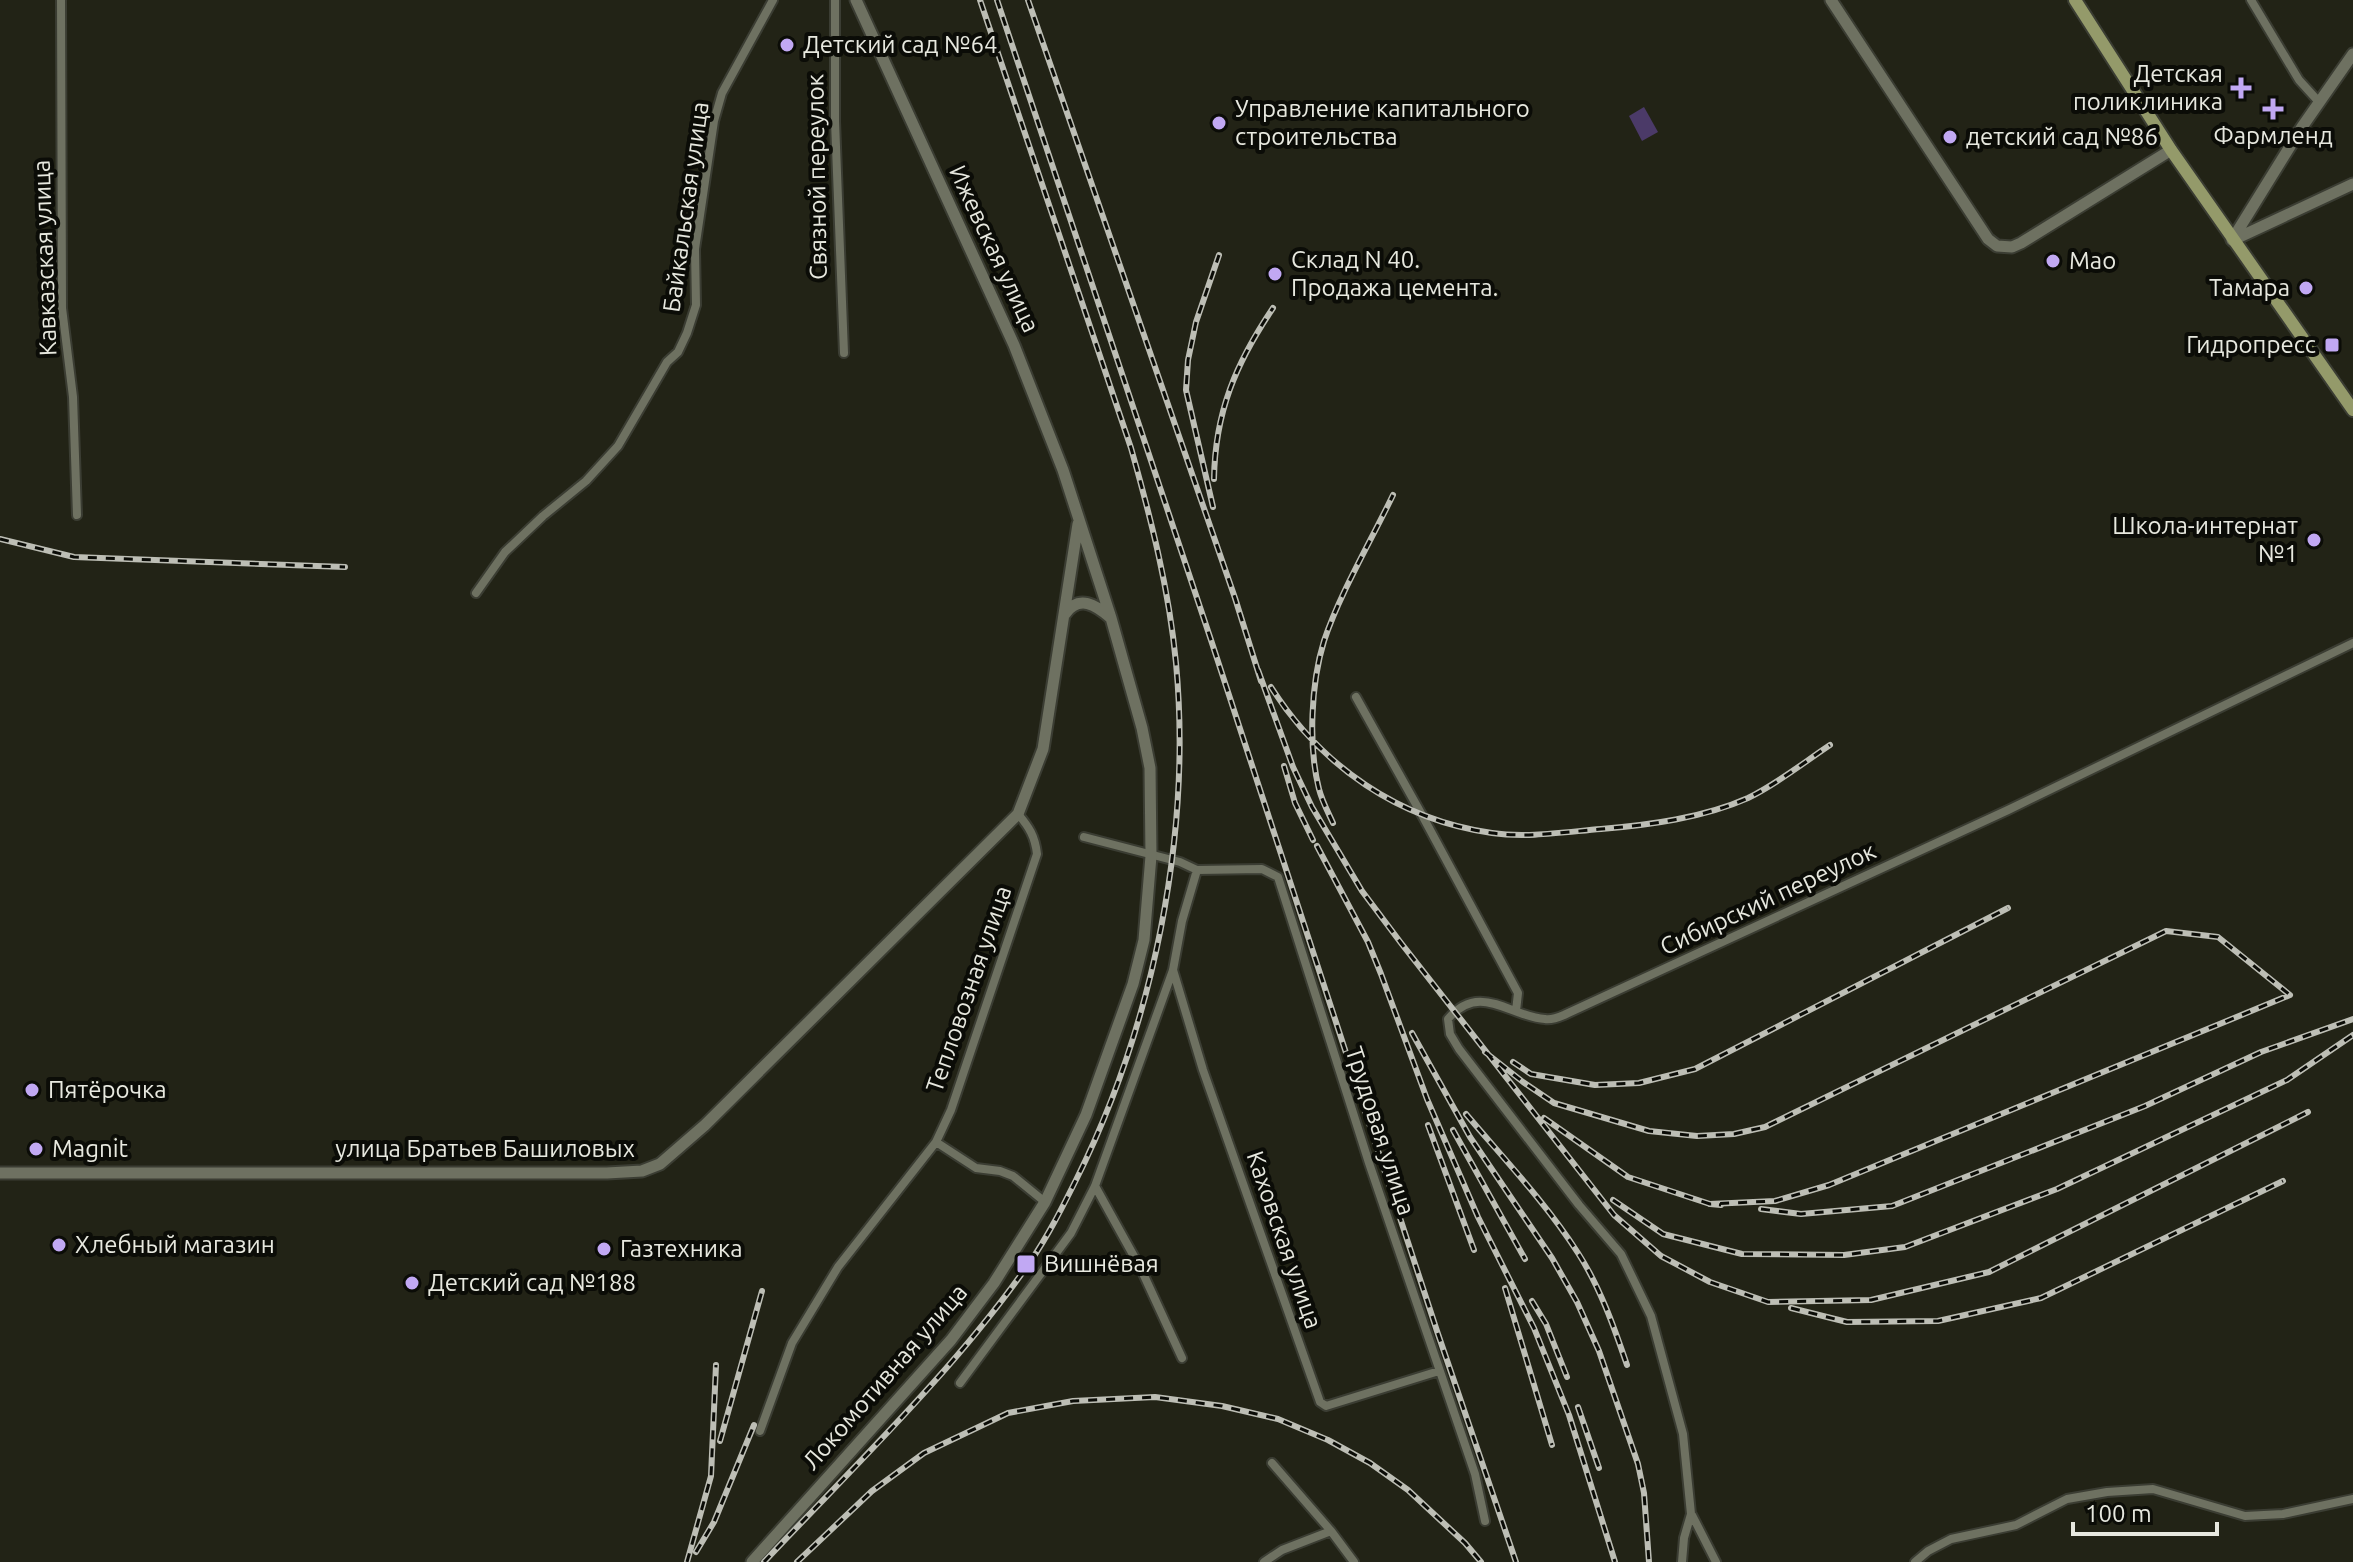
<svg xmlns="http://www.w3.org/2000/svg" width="2353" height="1562" font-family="Ubuntu,sans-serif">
<rect width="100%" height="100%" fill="#222316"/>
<path fill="#4b3a68" d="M1644,107L1658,132L1642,141L1629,116Z"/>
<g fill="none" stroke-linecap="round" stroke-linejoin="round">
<defs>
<path id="street" d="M61,0L62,308L73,397L77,515
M835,0V121L844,353
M2251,0L2299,80L2319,102
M476,593L505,552L543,516L586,481L618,446L667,362L678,352L687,333L696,305L695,249L714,121L722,93L773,0
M1356,697L1422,815L1518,993L1516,1011
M1084,837L1180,862L1197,870L1262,869L1278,877L1369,1163L1475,1474L1485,1521
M1173,970L1203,1070L1320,1402L1326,1406L1439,1371
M936,1142L976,1168L1000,1171L1013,1176L1045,1202
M1095,1186L1141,1269L1182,1358
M960,1383L1071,1233L1095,1186L1173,970L1182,921L1197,870
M760,1431L792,1343L838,1267L936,1142L951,1110L1037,854C1035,836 1029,827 1018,814
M1272,1463L1331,1531L1354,1562
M1692,1515L1716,1562
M1264,1562L1282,1550L1331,1531
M1682,1562L1684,1538L1691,1514L1683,1434L1651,1316L1621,1254L1579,1205L1459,1049L1450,1034L1448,1019C1480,981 1510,1017 1545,1019C1551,1020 1557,1018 1564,1015L2008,810L2353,643
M1915,1562L1928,1551L1951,1539L2016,1525L2067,1499L2107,1492L2153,1489L2245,1516L2283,1514L2353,1499"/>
<path id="secondary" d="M1831,0L1988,239L1997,246L2012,247L2021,243L2171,150
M2232,240L2302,127L2353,54
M2233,240L2353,184
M1065,614C1079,594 1096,605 1111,618
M0,1173H607L642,1171L660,1164L705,1125L1018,814L1043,749L1078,524
M752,1562L951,1340L994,1283L1045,1202L1086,1115L1133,984L1144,940L1151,856L1150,768L1142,728L1111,618L1063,470L1014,345L856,0"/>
<path id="primary" d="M2075,0L2171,150L2353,410"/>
</defs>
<use href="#street" stroke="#3b3d33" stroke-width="12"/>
<use href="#secondary" stroke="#3b3d33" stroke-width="15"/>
<use href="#primary" stroke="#3b3d33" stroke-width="16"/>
<use href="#street" stroke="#6e7161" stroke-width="8"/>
<use href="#secondary" stroke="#6e7161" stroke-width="11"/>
<use href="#primary" stroke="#949a6a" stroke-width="12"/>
<defs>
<path id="rail" d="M997,0L1211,640L1437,1331L1516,1562
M1028,0L1235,598L1261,681
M1214,479C1215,412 1236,363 1273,308
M1213,507L1186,390L1188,360L1196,322L1219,255
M0,539L74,557L345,567
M1258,670L1293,767L1312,807L1362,891L1401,943L1614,1215L1661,1256L1710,1282L1768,1302L1871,1300L1989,1272L2308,1112
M1271,687C1321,766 1399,820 1492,833C1527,838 1565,832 1601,829C1649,825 1703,818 1748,798C1777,784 1803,763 1830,745
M1284,766L1295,803L1313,840
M1333,823C1328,812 1322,801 1319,789C1308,746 1311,683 1324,641C1340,593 1371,541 1393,495
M1317,846L1368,942L1381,974L1427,1099L1478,1217L1534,1328L1569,1415L1615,1562
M1412,1033L1470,1137L1552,1258L1577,1302L1599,1351L1638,1464L1644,1493L1649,1562
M1485,1052L1523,1082L1554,1103L1649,1131L1697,1136L1734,1134L1765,1127L2166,931L2218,937L2290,995L1829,1185L1775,1201L1710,1204
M1513,1062L1531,1074L1595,1085L1639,1083L1695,1069L2008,908
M1466,1114C1504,1159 1546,1203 1578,1253C1600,1287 1614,1327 1627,1365
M1544,1118L1628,1177L1710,1204L1721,1205
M1428,1125L1474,1250
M1453,1130L1525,1259
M1613,1200L1663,1234L1742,1254L1844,1255L1905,1247L2057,1189L2287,1080L2353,1035
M1761,1209L1801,1214L1892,1206L2145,1106L2261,1052L2353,1019
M1505,1288L1552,1445
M1532,1301L1546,1324L1567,1377
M1791,1308L1847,1322L1938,1321L2041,1298L2283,1181
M1578,1407L1599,1468
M720,1441L762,1291
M696,1552L714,1522L754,1425
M687,1562L711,1476L716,1365
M764,1562C854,1466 955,1370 1030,1262C1048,1236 1062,1208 1076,1180C1153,1026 1192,835 1176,663C1169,589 1151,519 1131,448L980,0
M797,1562L872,1491L924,1453L1008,1413L1073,1401L1155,1397L1222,1406L1278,1419L1328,1440L1370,1463L1408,1490L1465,1543L1481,1562"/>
</defs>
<use href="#rail" stroke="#bdbeb5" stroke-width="6"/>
<use href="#rail" stroke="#0b0c07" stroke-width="3" stroke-dasharray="9" stroke-linecap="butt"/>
</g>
<g fill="#c1a8f3" stroke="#0b0c07" stroke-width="3">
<circle cx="787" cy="45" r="8"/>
<path d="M2237 76h8v8h8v8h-8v8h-8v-8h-8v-8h8z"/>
<path d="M2269 97h8v8h8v8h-8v8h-8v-8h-8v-8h8z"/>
<circle cx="1219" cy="123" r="8"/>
<circle cx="1950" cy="137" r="8"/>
<circle cx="2053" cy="261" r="8"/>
<circle cx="1275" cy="274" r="8"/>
<circle cx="2306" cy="288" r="8"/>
<rect x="2324" y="337" width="16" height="16" rx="4"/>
<circle cx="2314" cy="540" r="8"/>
<circle cx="32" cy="1090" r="8"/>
<circle cx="36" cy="1149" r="8"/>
<circle cx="59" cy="1245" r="8"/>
<circle cx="604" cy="1249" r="8"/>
<rect x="1016" y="1254" width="20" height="20" rx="4"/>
<circle cx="412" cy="1283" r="8"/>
</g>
<g text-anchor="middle" stroke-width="8" stroke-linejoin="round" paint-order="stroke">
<g font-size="24" fill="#e7e8df" stroke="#0b0c07" text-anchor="start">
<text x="803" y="53">Детский сад №64</text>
<text x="2223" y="82" text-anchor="end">Детская<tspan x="2223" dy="28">поликлиника</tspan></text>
<text x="1235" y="117">Управление капитального<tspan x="1235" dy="28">строительства</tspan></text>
<text x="2273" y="144" text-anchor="middle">Фармленд</text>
<text x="1966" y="145">детский сад №86</text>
<text x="1291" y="268">Склад N 40.<tspan x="1291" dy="28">Продажа цемента.</tspan></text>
<text x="2069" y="269">Мао</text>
<text x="2290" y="296" text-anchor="end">Тамара</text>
<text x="2316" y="353" text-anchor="end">Гидропресс</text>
<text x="2298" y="534" text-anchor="end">Школа-интернат<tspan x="2298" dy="28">№1</tspan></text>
<text x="48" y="1098">Пятёрочка</text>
<text x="52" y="1157">Magnit</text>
<text x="75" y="1253">Хлебный магазин</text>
<text x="620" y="1257">Газтехника</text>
<text x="1044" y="1272">Вишнёвая</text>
<text x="428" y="1291">Детский сад №188</text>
</g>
<g font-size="24" fill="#e7e8df" stroke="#0b0c07">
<text transform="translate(817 177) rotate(-91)" y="8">Связной переулок</text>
<text transform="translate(686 207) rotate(-82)" y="8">Байкальская улица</text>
<text transform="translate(994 249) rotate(65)" y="8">Ижевская улица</text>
<text transform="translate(45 258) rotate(-92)" y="8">Кавказская улица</text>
<text transform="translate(1768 899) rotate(-25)" y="8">Сибирский переулок</text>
<text transform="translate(969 989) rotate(-71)" y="8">Тепловозная улица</text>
<text transform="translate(1380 1131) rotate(72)" y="8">Трудовая улица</text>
<text x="485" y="1157">улица Братьев Башиловых</text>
<text transform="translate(1284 1240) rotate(71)" y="8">Каховская улица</text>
<text transform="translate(885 1377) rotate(-49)" y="8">Локомотивная улица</text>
</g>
</g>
<path d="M2073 1522v12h144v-12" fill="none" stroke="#e7e8df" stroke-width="4"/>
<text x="2085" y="1522" font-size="24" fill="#e7e8df" stroke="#0b0c07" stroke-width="6" paint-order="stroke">100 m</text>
</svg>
